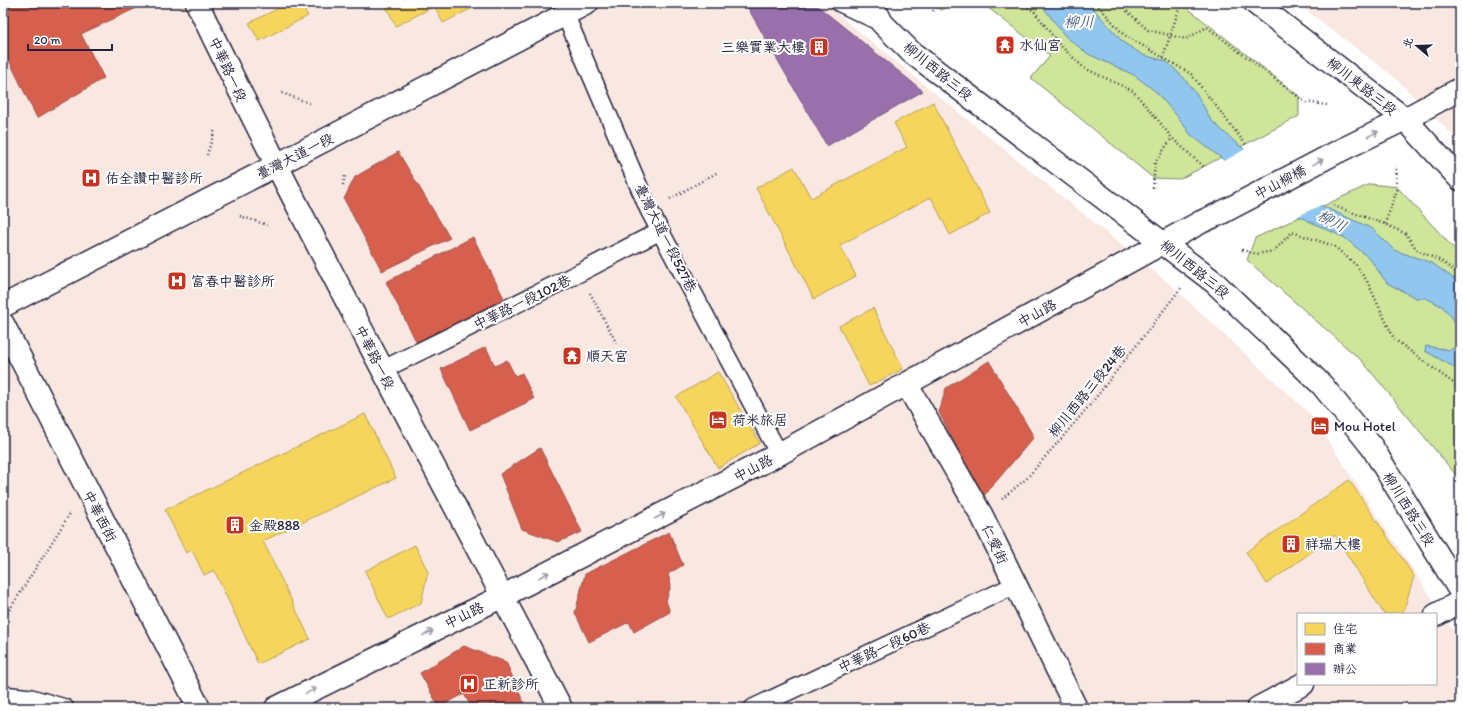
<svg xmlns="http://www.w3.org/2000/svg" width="1463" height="711" font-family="Itim,'LXGW WenKai TC',sans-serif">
<rect width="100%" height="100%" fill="#fff"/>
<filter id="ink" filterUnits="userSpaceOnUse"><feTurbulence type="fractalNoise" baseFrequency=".025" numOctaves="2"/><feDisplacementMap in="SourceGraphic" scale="8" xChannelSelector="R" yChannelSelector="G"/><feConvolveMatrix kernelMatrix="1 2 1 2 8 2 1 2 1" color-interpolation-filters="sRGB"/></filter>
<g filter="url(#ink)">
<path fill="#f9e8e2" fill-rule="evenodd" d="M3,3H824L1171,285L1311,415L1460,641V708H3ZM1298,614H1436V684H1298Z
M1297,3H1460V142L1394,77Z"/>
<path fill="#cee59a" stroke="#78846a" d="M933,3H949L941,11Z
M982,3H1181L1299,96V116L1180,179L1153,178L1031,78L1050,56Z
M1370,184L1397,187L1460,255V480L1362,361L1247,260L1255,238Z"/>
<path fill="#91c7ef" stroke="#6585a7" d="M1040,3H1088L1124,43L1143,55L1166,61L1184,78L1199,98L1211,120L1236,143L1318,204L1373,229L1394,250L1432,263L1460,283V372L1452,366L1425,351L1426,346L1450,350L1457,346L1458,337L1454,320L1443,307L1426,298H1416L1387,283L1369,258L1345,238L1296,215L1191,135L1178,117L1155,91L1134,75L1088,54L1065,36Z"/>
<path fill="#fff" d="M1247,148L1319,202L1323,204L1296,217L1294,216L1223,162Z"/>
<path fill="#f6d55c" stroke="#b69f52" d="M289,3H301L308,16L259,41L249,23Z
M384,3H428L431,8L396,26Z
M433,3H482L443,23Z
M933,102L990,213L950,235L931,197L840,245L856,276L814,299L756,188L794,167L811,198L907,147L894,123Z
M873,308L903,369L869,386L839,326Z
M718,372L760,443L718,468L676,397Z
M365,414L396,478L263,541L310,639L258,664L214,570L204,575L192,550L186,553L165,510Z
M1349,480L1414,576L1403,613L1401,614H1384L1335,535L1267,584L1246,552Z
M415,545L428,572L421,603L388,619L365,571Z"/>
<path fill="#d6604d" stroke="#a04d48" d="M3,3H145V4L81,34L104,78L37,118L3,48Z
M398,152L450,238L382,271L344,199L355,177Z
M473,237L506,302L419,347L386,282Z
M486,347L495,366L507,360L515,376L522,373L534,399L470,430L441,369Z
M989,361L1034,437L982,498L939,412L946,388Z
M540,448L582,532L558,542L522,529L500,474Z
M669,532L683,565L668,574L671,585L666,601L670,612L634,632L629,622L589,642L575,613L585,574Z
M464,646L506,662L526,708H472L464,694L439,707L420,673Z"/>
<path fill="#9970ab" stroke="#755989" d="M745,3H814L923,91L827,146Z"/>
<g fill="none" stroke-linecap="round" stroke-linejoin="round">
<defs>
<path id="service" d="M840,3L882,23
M565,14L649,210L779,454
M382,370L579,273L660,231
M3,695L31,698L65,708
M753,708L1015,585"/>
<path id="minor" d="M197,3C311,242 439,473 561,708
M872,3L882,23L911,52L1214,282L1322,385L1372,447L1460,591
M1255,3L1405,119L1460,179
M1339,151L1405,119L1460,89
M3,324L199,708
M907,385L982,516L1076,708
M1436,615L1460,602
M276,708L503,596L779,454L1201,222L1221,213
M1258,708L1303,684"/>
<path id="primary" d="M3,306L327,139L587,3"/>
</defs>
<use href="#service" stroke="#22223b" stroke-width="20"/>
<use href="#minor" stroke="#22223b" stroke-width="25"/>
<use href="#primary" stroke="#22223b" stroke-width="25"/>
<path stroke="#22223b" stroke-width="2.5" stroke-dasharray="1 3" stroke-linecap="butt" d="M1021,3L1034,11L1059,44L1084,68L1133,91L1158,120L1172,138L1205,168
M1096,3L1123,34L1191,74L1247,146
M1126,3L1127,11L1148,30L1186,39L1207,27L1305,102L1327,105
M933,11L939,3
M1163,57L1181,3
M282,93L309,103
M207,155L215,129
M343,185L345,176
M1153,188L1155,162L1172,138
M670,199L718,172
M1334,206L1385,224L1406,234L1417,250L1441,261L1460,275
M240,216L267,225
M1385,224L1397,190L1396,166
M1242,250L1257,254L1274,251L1292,232L1334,246L1356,265L1367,281L1394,339L1460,388
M590,293L618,346
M1002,499L1027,478L1090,405L1181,288
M3,620L71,512"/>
<use href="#service" stroke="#fff" stroke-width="17"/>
<use href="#minor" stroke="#fff" stroke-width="22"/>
<use href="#primary" stroke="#fff" stroke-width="22"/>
<defs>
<path id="minor-bridge" d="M1221,213L1339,151"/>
</defs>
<use href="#minor-bridge" stroke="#22223b" stroke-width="25" stroke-linecap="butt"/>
<use href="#minor-bridge" stroke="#fff" stroke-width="22"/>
</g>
<defs><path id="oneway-shaft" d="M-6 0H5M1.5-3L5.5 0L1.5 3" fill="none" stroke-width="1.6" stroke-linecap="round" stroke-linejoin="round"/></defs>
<g stroke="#9c9ca7">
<use href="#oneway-shaft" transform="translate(1373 134) rotate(-26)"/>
<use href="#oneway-shaft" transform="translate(1318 162) rotate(-28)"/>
<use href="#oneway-shaft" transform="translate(660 516) rotate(-27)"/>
<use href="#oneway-shaft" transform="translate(544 575) rotate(-27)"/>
<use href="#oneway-shaft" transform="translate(428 633) rotate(-26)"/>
<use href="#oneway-shaft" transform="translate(311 691) rotate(-26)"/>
</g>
</g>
<defs>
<symbol id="temple-square" viewBox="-11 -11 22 22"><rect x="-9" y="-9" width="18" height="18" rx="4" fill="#c8321e" stroke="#fff"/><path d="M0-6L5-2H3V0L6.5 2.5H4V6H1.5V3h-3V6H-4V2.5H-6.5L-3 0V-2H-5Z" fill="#fff"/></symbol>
<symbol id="building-square" viewBox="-11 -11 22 22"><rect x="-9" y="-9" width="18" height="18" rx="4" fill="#c8321e" stroke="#fff"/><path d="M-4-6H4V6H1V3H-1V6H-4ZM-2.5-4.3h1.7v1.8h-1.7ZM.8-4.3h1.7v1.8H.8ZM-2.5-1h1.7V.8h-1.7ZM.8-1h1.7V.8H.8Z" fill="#fff"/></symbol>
<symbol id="hospital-square" viewBox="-11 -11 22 22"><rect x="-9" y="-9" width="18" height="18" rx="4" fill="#c8321e" stroke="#fff"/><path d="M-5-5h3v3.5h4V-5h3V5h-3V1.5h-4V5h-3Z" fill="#fff"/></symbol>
<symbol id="hotel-square" viewBox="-11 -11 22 22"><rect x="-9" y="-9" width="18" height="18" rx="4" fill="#c8321e" stroke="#fff"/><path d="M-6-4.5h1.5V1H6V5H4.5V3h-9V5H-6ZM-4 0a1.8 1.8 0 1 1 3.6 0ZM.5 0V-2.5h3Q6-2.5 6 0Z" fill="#fff"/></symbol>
</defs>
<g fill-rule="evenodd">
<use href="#temple-square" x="994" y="34" width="22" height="22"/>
<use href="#building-square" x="808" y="36" width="22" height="22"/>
<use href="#hospital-square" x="80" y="167" width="22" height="22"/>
<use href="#hospital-square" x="166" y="270" width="22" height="22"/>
<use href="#temple-square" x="561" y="345" width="22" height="22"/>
<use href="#hotel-square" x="707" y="409" width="22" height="22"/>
<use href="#hotel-square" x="1309" y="415" width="22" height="22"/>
<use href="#building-square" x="224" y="514" width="22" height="22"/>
<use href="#building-square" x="1280" y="533" width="22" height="22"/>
<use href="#hospital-square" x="458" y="673" width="22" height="22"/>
</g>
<g text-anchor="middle" stroke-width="4" stroke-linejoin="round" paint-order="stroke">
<g font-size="14" fill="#22223b" stroke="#fff" text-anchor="start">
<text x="1019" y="50">水仙宮</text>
<text x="805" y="52" text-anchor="end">三樂實業大樓</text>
<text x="105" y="183">佑全讚中醫診所</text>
<text x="191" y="286">富春中醫診所</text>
<text x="586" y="361">順天宮</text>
<text x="732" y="425">荷米旅居</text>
<text x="1334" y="431">Mou Hotel</text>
<text x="249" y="530">金殿888</text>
<text x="1305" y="549">祥瑞大樓</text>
<text x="483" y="689">正新診所</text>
</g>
<g font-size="14" fill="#22223b" stroke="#fff">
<text transform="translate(228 69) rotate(65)" y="5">中華路一段</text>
<text transform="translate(938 71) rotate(39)" y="5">柳川西路三段</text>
<text transform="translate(1362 86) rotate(38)" y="5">柳川東路三段</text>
<text transform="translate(295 156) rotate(-27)" y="5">臺灣大道一段</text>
<text transform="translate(1280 182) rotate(-28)" y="5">中山柳橋</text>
<text transform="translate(666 238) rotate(63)" y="5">臺灣大道一段527巷</text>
<text transform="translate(1195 269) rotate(39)" y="5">柳川西路三段</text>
<text transform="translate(522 302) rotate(-26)" y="5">中華路一段102巷</text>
<text transform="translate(1037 313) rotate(-29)" y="5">中山路</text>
<text transform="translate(375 357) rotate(63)" y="5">中華路一段</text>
<text transform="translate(1087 391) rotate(-51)" y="5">柳川西路三段24巷</text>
<text transform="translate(753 468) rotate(-27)" y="5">中山路</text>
<text transform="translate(1409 509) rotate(58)" y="5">柳川西路三段</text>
<text transform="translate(100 516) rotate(63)" y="5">中華西街</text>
<text transform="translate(995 544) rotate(65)" y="5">仁愛街</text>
<text transform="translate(464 615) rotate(-26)" y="5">中山路</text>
<text transform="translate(884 647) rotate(-25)" y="5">中華路一段60巷</text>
</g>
<g font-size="15" font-style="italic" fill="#495c7a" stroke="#fff">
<text x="1079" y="27">柳川</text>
<text transform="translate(1332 221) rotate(28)" y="5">柳川</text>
</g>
</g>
<rect width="1463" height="711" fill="none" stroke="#fff" stroke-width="16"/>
<rect x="8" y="8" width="1447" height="695" fill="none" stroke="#22223b" stroke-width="1.5" filter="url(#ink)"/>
<rect x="1297" y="613" width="140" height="72" fill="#ffffff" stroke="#a7a7b1"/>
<rect x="1305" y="623" width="20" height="12" fill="#f6d55c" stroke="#a7a7b1"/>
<text x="1333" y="633" font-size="12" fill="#22223b">住宅</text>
<rect x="1305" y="643" width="20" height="12" fill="#d6604d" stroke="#a7a7b1"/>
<text x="1333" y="653" font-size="12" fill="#22223b">商業</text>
<rect x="1305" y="663" width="20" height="12" fill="#9970ab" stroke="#a7a7b1"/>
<text x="1333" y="673" font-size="12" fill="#22223b">辦公</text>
<g transform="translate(1417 46) rotate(289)" stroke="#ffffff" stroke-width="3" paint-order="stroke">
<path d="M0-3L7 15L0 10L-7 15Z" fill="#22223b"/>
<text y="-6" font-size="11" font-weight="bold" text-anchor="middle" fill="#22223b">北</text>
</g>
<path d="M28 44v6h84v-6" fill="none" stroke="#22223b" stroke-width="2"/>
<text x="34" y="44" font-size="12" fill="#22223b" stroke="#ffffff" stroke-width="3" paint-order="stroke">20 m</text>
</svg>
